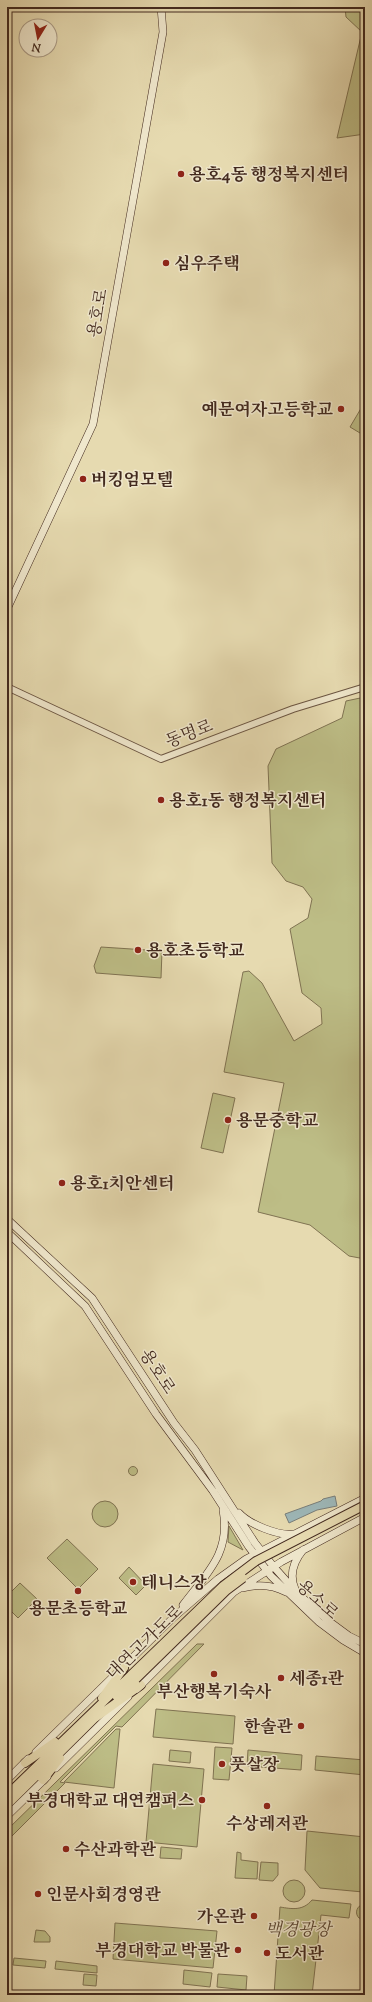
<svg xmlns="http://www.w3.org/2000/svg" width="372" height="2002" font-family="'Sorts Mill Goudy','Noto Serif KR',serif">
<rect width="100%" height="100%" fill="#e6dab0"/>
<filter id="stains"><feTurbulence type="fractalNoise" baseFrequency=".005" numOctaves="4"/><feColorMatrix values="0 0 0 0 .2 0 0 0 0 .09 0 0 0 0 .02 0 0 0 .5 -.17"/></filter>
<radialGradient id="worn" r=".72"><stop offset=".6" stop-color="#630" stop-opacity="0"/><stop offset="1" stop-color="#630" stop-opacity=".3"/></radialGradient>
<path fill="#bdbd86" stroke="#807352" d="M345,7H365V134L337,138L362,32L346,17Z
M363,405L365,407V436L350,427Z
M365,697V1259L349,1256L310,1225L258,1212L284,1083L224,1072L243,972L249,971L262,983L294,1041L322,1024L321,1008L302,993L290,929L308,918L312,899L303,887L286,881L272,863L268,766L276,749L342,718L346,701Z
M101,947L162,951L161,978L96,973L94,966Z
M213,1093L235,1098L223,1153L201,1148Z
M128.5 1471a4.5 4.5 0 1 1 9 0a4.5 4.5 0 1 1-9 0Z
M92 1514a13 13 0 1 1 26 0a13 13 0 1 1-26 0Z
M229,1526L243,1550L228,1542Z
M67,1539L98,1569L78,1589L47,1558Z
M129,1567L146,1585L136,1595L119,1578Z
M20,1583L37,1599L18,1618L7,1607V1596Z
M197,1644H204L122,1727L116,1726L60,1782L65,1783L7,1841V1830Z
M156,1709L235,1716L233,1744L153,1737Z
M116,1729H120L114,1788L64,1782Z
M215,1747L232,1748L229,1780L213,1779Z
M170,1750L191,1752L190,1763L169,1761Z
M248,1750L302,1755L301,1770L247,1766Z
M316,1756L365,1760V1775L315,1770Z
M153,1764L204,1769L197,1847L146,1842Z
M307,1831L365,1837L363,1892L320,1888L305,1870Z
M161,1847L182,1849L181,1859L160,1858Z
M237,1852L241,1853V1860L258,1862L257,1879L235,1878Z
M261,1862L278,1863V1875L273,1881L259,1880Z
M283 1891a11 11 0 1 1 22 0a11 11 0 1 1-22 0Z
M312,1900L351,1904L349,1918L321,1915L312,1995H274L280,1907C292,1909 303,1911 312,1900Z
M361,1905H365V1920L359,1918C355,1914 356,1908 361,1905Z
M115,1923L217,1931L213,1968L113,1959Z
M36,1930L45,1931L50,1937V1942H34Z
M14,1958L46,1961L45,1968L13,1965Z
M56,1961L97,1966V1973L55,1969Z
M184,1970L212,1973L210,1987L183,1984Z
M84,1974L97,1975L96,1986L83,1985Z
M218,1974L247,1976L246,1990L217,1987Z"/>
<path fill="#9db7b8" stroke="#797e7a" d="M335,1496L337,1506L317,1510L289,1523L285,1514L321,1501L323,1499Z"/>
<g fill="none" stroke-linecap="round" stroke-linejoin="round">
<defs>
<path id="tertiary" d="M7,687L161,759L293,709L365,687"/>
<path id="secondary" d="M7,609L93,424L163,32L161,7
M7,1219L92,1298L174,1423L195,1450L255,1543L273,1566L298,1594L330,1622L349,1636L365,1644
M7,1232L85,1306L156,1414L213,1491L249,1547L271,1576L319,1622L343,1640L365,1653
M239,1513C249,1524 278,1536 293,1534
M243,1588C257,1584 273,1585 286,1592
M295,1589C289,1575 294,1561 303,1550
M183,1605C207,1573 231,1553 223,1510
M137,1689L234,1592L281,1562L365,1517
M36,1752L174,1617L218,1579L246,1559L365,1498
M56,1768L128,1697
M7,1780L28,1759
M7,1816L47,1777"/>
<path id="trunk" d="M117,1697L136,1679
M102,1698L124,1668
M25,1763L55,1742
M43,1780L60,1758
M7,1795L132,1674
M7,1805L95,1718L141,1685"/>
</defs>
<use href="#tertiary" stroke="#6b5542" stroke-width="8"/>
<use href="#secondary" stroke="#42291e" stroke-width="8"/>
<use href="#trunk" stroke="#42291e" stroke-width="10"/>
<use href="#tertiary" stroke="#efe7cc" stroke-width="6"/>
<use href="#secondary" stroke="#efe7cc" stroke-width="7"/>
<use href="#trunk" stroke="#e6dab0" stroke-width="8"/>
<defs>
<path id="trunk-bridge" d="M132,1674L223,1586L256,1561L365,1505
M136,1679L227,1590L243,1578"/>
</defs>
<use href="#trunk-bridge" stroke="#42291e" stroke-width="10" stroke-linecap="butt"/>
<use href="#trunk-bridge" stroke="#e6dab0" stroke-width="8"/>
</g>
<g fill="#8f2418" stroke="#efe7cc" stroke-width="1.5">
<circle cx="181" cy="174" r="4"/>
<circle cx="166" cy="263" r="4"/>
<circle cx="341" cy="409" r="4"/>
<circle cx="83" cy="479" r="4"/>
<circle cx="161" cy="800" r="4"/>
<circle cx="138" cy="950" r="4"/>
<circle cx="228" cy="1120" r="4"/>
<circle cx="62" cy="1183" r="4"/>
<circle cx="133" cy="1582" r="4"/>
<circle cx="78" cy="1591" r="4"/>
<circle cx="214" cy="1674" r="4"/>
<circle cx="281" cy="1678" r="4"/>
<circle cx="301" cy="1726" r="4"/>
<circle cx="222" cy="1764" r="4"/>
<circle cx="202" cy="1800" r="4"/>
<circle cx="267" cy="1806" r="4"/>
<circle cx="66" cy="1849" r="4"/>
<circle cx="38" cy="1894" r="4"/>
<circle cx="254" cy="1916" r="4"/>
<circle cx="238" cy="1950" r="4"/>
<circle cx="267" cy="1953" r="4"/>
</g>
<g text-anchor="middle" stroke-width="3" stroke-linejoin="round" paint-order="stroke">
<g font-size="17" font-weight="bold" fill="#42291e" stroke="#efe7cc" text-anchor="start">
<text x="189" y="180">용호4동 행정복지센터</text>
<text x="174" y="269">심우주택</text>
<text x="333" y="415" text-anchor="end">예문여자고등학교</text>
<text x="91" y="485">버킹엄모텔</text>
<text x="169" y="806">용호1동 행정복지센터</text>
<text x="146" y="956">용호초등학교</text>
<text x="236" y="1126">용문중학교</text>
<text x="70" y="1189">용호1치안센터</text>
<text x="141" y="1588">테니스장</text>
<text x="78" y="1614" text-anchor="middle">용문초등학교</text>
<text x="289" y="1684">세종1관</text>
<text x="214" y="1697" text-anchor="middle">부산행복기숙사</text>
<text x="293" y="1732" text-anchor="end">한솔관</text>
<text x="230" y="1770">풋살장</text>
<text x="194" y="1806" text-anchor="end">부경대학교 대연캠퍼스</text>
<text x="267" y="1829" text-anchor="middle">수상레저관</text>
<text x="74" y="1855">수산과학관</text>
<text x="46" y="1900">인문사회경영관</text>
<text x="246" y="1922" text-anchor="end">가온관</text>
<text x="230" y="1956" text-anchor="end">부경대학교 박물관</text>
<text x="275" y="1959">도서관</text>
</g>
<g font-size="17" fill="#42291e" stroke="#efe7cc">
<text transform="translate(97 313) rotate(-80)" y="6">용호로</text>
<text transform="translate(189 733) rotate(-21)" y="6">동명로</text>
<text transform="translate(158 1371) rotate(57)" y="6">용호로</text>
<text transform="translate(318 1599) rotate(42)" y="6">용소로</text>
<text transform="translate(144 1642) rotate(-44)" y="6">대연고가도로</text>
</g>
<g font-size="17" font-style="italic" fill="#5b4733" stroke="#efe7cc">
<text x="298" y="1935">백경광장</text>
</g>
</g>
<rect width="372" height="2002" fill="none" stroke="#e6dab0" stroke-width="24"/>
<rect x="8" y="8" width="356" height="1986" fill="none" stroke="#42291e" stroke-width="2"/>
<rect x="12" y="12" width="348" height="1978" fill="none" stroke="#42291e"/>
<g transform="translate(38 38) rotate(190)"><circle r="19" fill="#efe7cc" stroke="#aa9b86"/>
<path d="M0-3L7 15L0 10L-7 15Z" fill="#8f2418"/>
<text y="-6" font-size="11" font-weight="bold" text-anchor="middle" fill="#42291e">N</text>
</g>
<rect width="100%" height="100%" filter="url(#stains)"/>
<rect width="100%" height="100%" fill="url(#worn)"/>
</svg>
